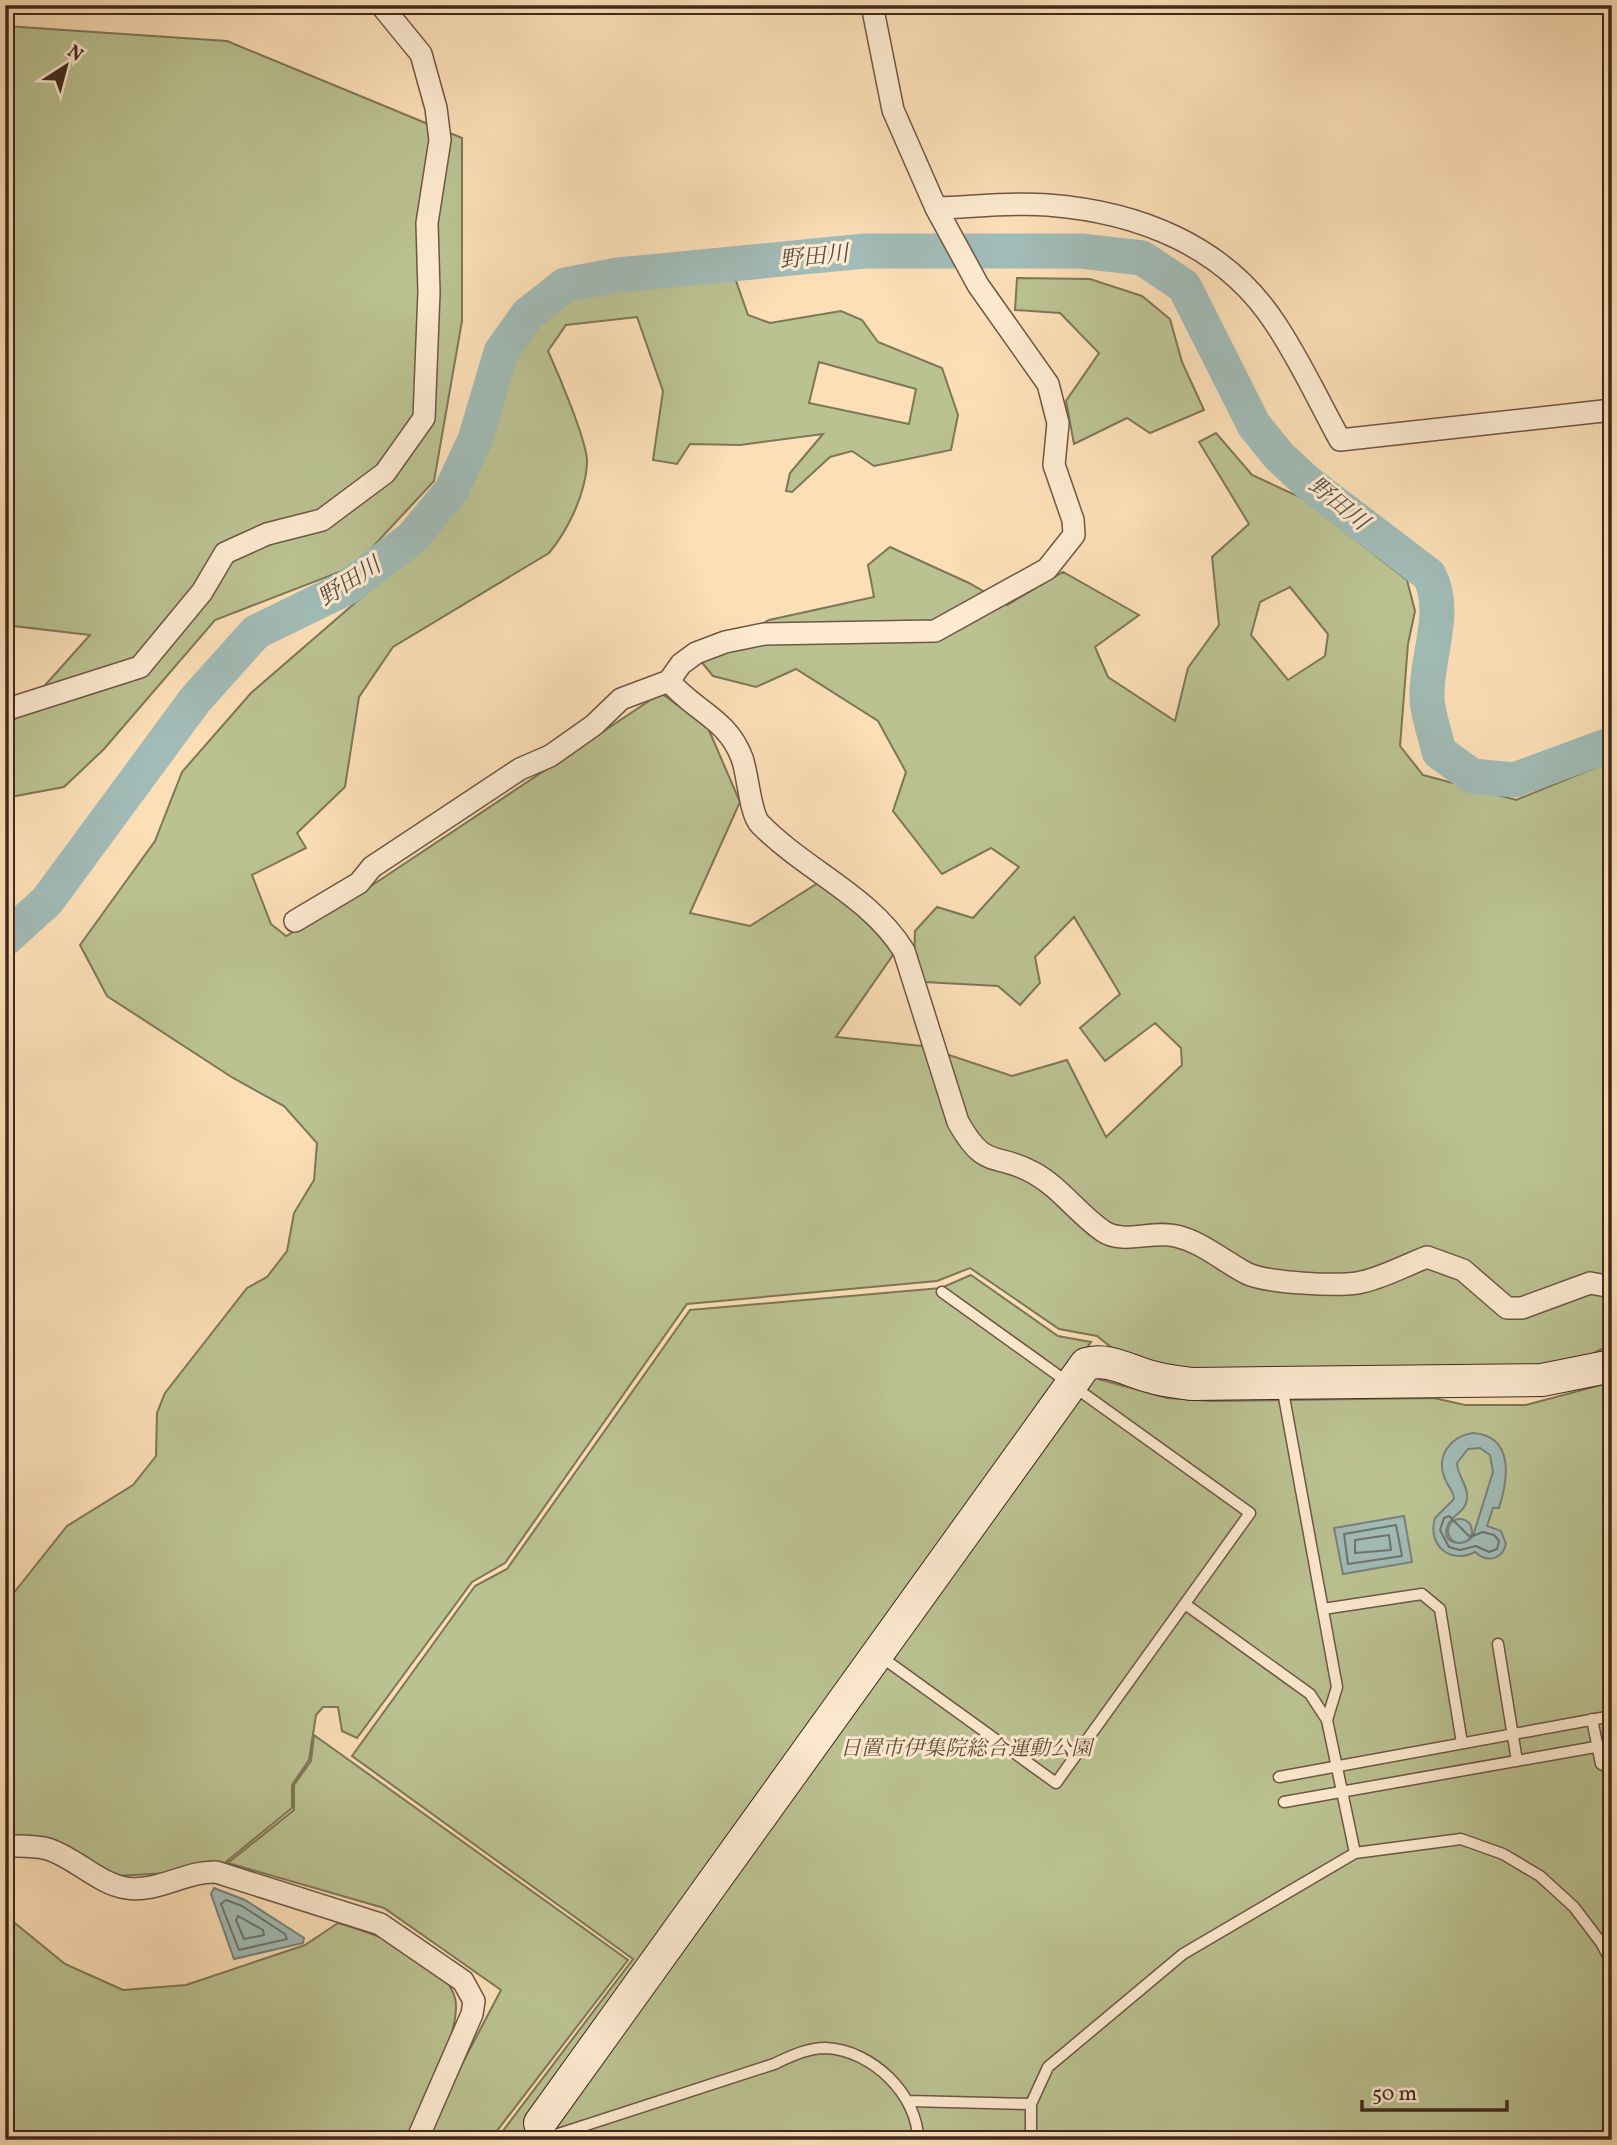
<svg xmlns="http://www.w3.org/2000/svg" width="1617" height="2145" font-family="Vollkorn,'Noto Serif JP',serif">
<rect width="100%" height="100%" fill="#fcdfb7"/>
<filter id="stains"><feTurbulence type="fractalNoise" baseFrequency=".00286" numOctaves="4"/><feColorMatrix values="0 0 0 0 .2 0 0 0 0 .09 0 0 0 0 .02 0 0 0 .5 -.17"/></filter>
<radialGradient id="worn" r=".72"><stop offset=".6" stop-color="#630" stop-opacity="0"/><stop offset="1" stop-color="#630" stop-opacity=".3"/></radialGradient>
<path fill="#bbc292" stroke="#7e7658" stroke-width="2" fill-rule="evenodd" d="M5,26L227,41L462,138V321L434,481L355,566L215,620L104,749L64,787L5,798V730L90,635L5,625Z
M734,275L748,315L770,323L841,311L862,320L878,342L942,368L958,415L951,450L874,466L852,451L830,457L792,492L786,491L790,473L823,434L740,445L690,444L677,464L653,460L663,391L637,317L566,325L548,351C557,371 589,445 587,464C585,495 568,530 549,553L393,647L359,697L345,787L297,833L306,848L252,875L271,924L286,936L371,886L661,693L708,728L740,802L690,913L750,926L821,881L869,920L895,952L836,1037L922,1046L1012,1076L1067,1060L1106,1137L1182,1065L1181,1048L1155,1023L1105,1061L1080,1028L1120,994L1074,917L1035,957L1040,983L1020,1005L998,986L924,982L914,966L915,931L937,907L973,918L1019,867L991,848L942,874L893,811L906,772L878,721L796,669L756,687L713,676L699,659L769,620L874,597L868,565L890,547L969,583L1007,605L1063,572L1139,615L1095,647L1108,677L1175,721L1188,668L1219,625L1212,557L1249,524L1199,442L1216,433L1252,475L1302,498L1407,580L1415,611L1408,644L1400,746L1423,775L1516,800L1612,761V1344L1564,1368L1183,1372L1117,1352L1097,1336L1059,1329L970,1268L937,1281L687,1304L505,1563L472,1582L357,1738L342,1731L338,1707H323L316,1715L309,1760L292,1785V1808L221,1866L170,1873L116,1876L5,1841V1604L67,1526L133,1485L156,1456L157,1413L165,1393L247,1288L267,1277L287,1251L294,1213L314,1180L317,1143L284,1106L233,1078L107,996L80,945L155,841L182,772L251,693L378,583L465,497L511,356L568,293ZM819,362L916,389L909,424L809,403ZM1290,587L1328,634L1325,656L1288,680L1251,635L1260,602Z
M1017,278L1090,279L1142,296L1170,319L1182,362L1204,410L1150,433L1127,418L1074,444L1066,401L1099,353L1060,313L1015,310Z
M971,1275L1058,1336L1091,1342L1086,1349L1098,1379L1167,1398L1211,1401L1434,1398L1465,1405H1526L1612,1382V2140H496L633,1959L352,1756L475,1586L507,1569L690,1310L941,1288Z
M314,1735L628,1960L490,2140H427L432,2121L501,1990L384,1908L228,1863L294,1810V1785L311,1761Z
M5,1915L65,1964L123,1990L186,1985L305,1945L338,1923C376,1934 443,1957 455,1998C463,2027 422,2110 409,2140H5Z"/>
<path fill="#a1bbb6" stroke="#7a817a" stroke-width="2" fill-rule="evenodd" d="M1473,1433C1515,1436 1508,1480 1499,1508H1493L1487,1526L1501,1531L1506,1544C1502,1560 1487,1563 1475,1552C1450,1565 1427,1545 1435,1518L1454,1499C1454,1491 1448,1487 1445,1479C1435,1456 1451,1436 1473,1433ZM1480,1448L1490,1455L1493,1472L1473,1536C1463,1549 1439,1543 1448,1525C1453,1514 1465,1513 1467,1499C1469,1486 1457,1476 1457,1463L1468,1449Z
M1404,1516L1412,1562L1343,1574L1334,1528Z
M1448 1531a12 12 0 1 1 24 0a12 12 0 1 1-24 0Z
M214,1888L245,1900L304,1938L303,1943L234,1959L211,1894Z"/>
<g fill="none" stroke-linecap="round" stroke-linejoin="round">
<path stroke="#70726a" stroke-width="2" d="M1449,1516L1470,1537L1483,1532L1494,1535L1499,1541L1497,1549L1489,1552L1476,1546L1460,1550L1449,1547L1440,1530L1444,1518Z
M1396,1525L1402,1556L1348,1564L1344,1534Z
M1389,1535L1391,1550L1355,1553V1540Z
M226,1900L242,1906L285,1934L287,1939L239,1950L221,1904Z
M238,1916L263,1930L264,1935L244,1939L236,1920Z"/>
<path stroke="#a1bbb6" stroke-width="35" d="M5,939L47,901L195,700L256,632L348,587L412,538L451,491L475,440L501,352L528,314L565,285L618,275L865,251H1081L1142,258L1184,286L1254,425L1279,456L1307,482L1429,575C1448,610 1427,655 1427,693C1426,711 1435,733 1439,752L1472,776L1514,780L1612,744"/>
<defs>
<path id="lane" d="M1282,1386L1337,1687L1327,1720
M1185,1604L1310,1694L1327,1720L1355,1853
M1323,1609L1422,1594L1440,1609L1462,1743
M1498,1644L1517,1761
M880,1656L1056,1783L1250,1513L942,1292
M1592,1719L1601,1764L1612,1769
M1279,1777L1612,1716
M1284,1802L1612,1744
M909,2101L1031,2104
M527,2140L538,2125
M540,2140L774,2064C791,2056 807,2048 826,2048C872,2050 918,2095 918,2140
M1031,2140V2104L1048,2067L1183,1954L1355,1853L1461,1839L1503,1854L1540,1876L1574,1907L1602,1944L1612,1964"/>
<path id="street" d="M872,5L893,110L936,208L978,285L1048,384L1058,423L1054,465L1073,520L1074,535L1047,569L935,631L764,634L725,642L696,653L681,664L669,681C694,711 727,718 742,758C748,774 750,814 760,824C806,871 869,895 904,951L958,1122C986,1172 995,1151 1034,1173C1061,1188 1078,1214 1103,1231C1123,1245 1152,1230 1176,1236C1202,1242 1223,1261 1246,1273C1265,1283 1341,1287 1362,1282C1384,1277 1406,1265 1427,1257L1463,1270L1507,1308H1522L1590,1283L1612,1287
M936,208C972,207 1011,202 1048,205C1138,212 1224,245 1275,323C1300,360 1319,402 1340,440L1612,410
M5,710L140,667L202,592L225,553L267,534L322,520L385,473L424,418L429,292L427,223L440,140L436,108L421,54L381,5
M295,921L359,883L372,867L520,769L550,756L594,725L621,699L669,681
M5,1846C19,1846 35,1845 48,1849C76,1858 97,1883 126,1888C158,1893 185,1871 216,1872L380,1924L463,1981L474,2001L472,2014L417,2140"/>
<path id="secondary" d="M540,2123L1086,1364C1108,1357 1131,1372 1152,1377C1165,1381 1179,1382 1192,1384L1542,1380L1612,1366"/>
</defs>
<use href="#lane" stroke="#6f5645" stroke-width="13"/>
<use href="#street" stroke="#6f5645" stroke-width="24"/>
<use href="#secondary" stroke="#40291f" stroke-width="34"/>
<use href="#lane" stroke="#fdead0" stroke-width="10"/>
<use href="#street" stroke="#fdead0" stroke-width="21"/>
<use href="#secondary" stroke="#fdead0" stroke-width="32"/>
</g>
<g text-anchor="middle" stroke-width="6" stroke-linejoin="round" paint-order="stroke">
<g font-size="21" font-style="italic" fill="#5f4f3c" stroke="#fdead0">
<text x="966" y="1755">日置市伊集院総合運動公園</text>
</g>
<g font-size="23" font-style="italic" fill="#584e45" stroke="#fdead0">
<text transform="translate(814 256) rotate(-6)" y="8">野田川</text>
<text transform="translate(1339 503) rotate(39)" y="8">野田川</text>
<text transform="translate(349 581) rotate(-33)" y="8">野田川</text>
</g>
</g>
<rect width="1617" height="2145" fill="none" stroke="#fcdfb7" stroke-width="28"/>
<rect x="7" y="7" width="1603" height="2131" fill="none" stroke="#40291f" stroke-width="3.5"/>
<rect x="14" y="14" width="1589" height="2117" fill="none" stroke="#40291f" stroke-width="2"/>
<g transform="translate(66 66) rotate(36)" stroke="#fdead0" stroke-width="5" paint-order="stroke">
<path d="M0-5L12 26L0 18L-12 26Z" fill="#40291f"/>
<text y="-10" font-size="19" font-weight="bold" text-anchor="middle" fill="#40291f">N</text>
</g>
<path d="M1362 2100v10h145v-10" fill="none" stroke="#40291f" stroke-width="3.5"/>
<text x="1372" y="2100" font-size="21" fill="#40291f" stroke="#fdead0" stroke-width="5" paint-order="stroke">50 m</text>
<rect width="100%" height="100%" filter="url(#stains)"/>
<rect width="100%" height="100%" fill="url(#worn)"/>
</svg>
